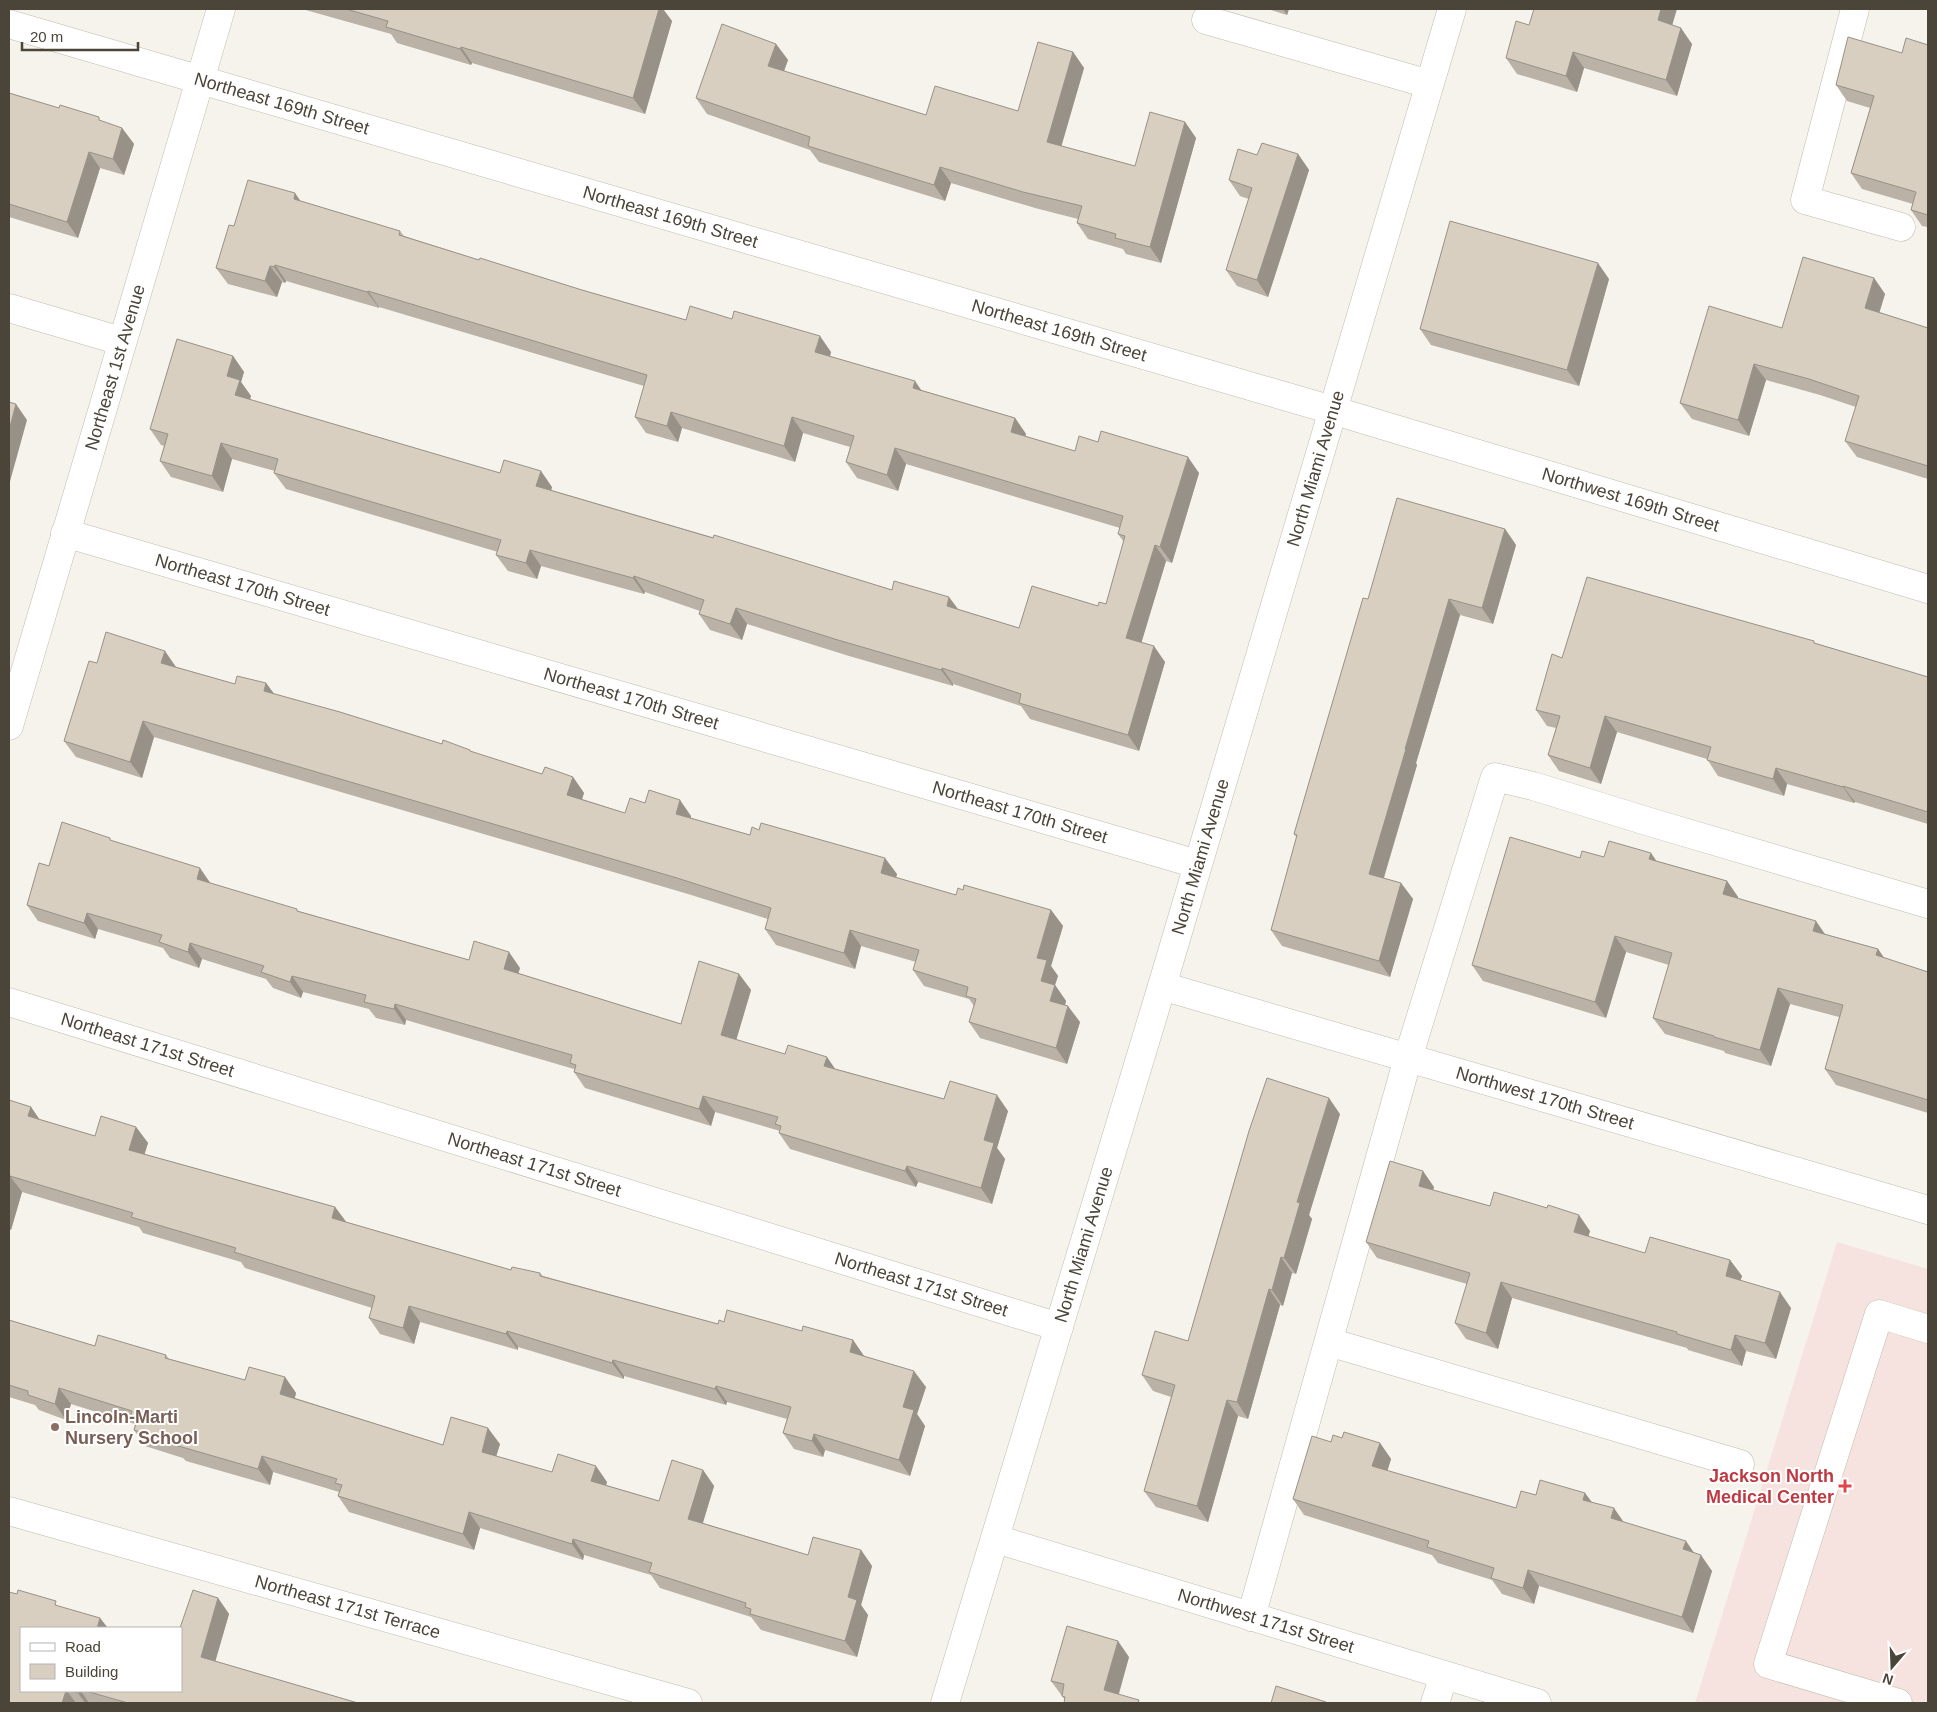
<svg xmlns="http://www.w3.org/2000/svg" width="1937" height="1712" font-family="Arial,sans-serif">
<rect width="100%" height="100%" fill="#f6f3ec"/>
<path fill="#f6e3e0" d="M1837,1242L1928,1269V1703H1695Z"/>
<g fill="none" stroke-linecap="round" stroke-linejoin="round">
<defs>
<g id="minor">
<path d="M1855,9L1805,200L1901,227"/>
<path d="M1206,20L1429,84"/>
<path id="s1" d="M9,24L1332,410L1928,589"/>
<path d="M9,308L121,341"/>
<path id="s2" d="M65,533L1197,864"/>
<path id="s3" d="M9,726L221,9"/>
<path id="s4" d="M1162,986L1928,1210"/>
<path id="s5" d="M9,1002L1059,1327"/>
<path d="M1329,1342L1740,1464"/>
<path id="s6" d="M9,1511L688,1703"/>
<path id="s7" d="M996,1539L1537,1703"/>
<path d="M1251,1617L1408,1058L1495,777L1533,786L1653,823L1928,904"/>
<path id="s8" d="M945,1703L1162,986L1452,9"/>
<path d="M1435,1703L1444,1675"/>
<path d="M1898,1703L1768,1664L1879,1314L1928,1329"/>
</g>
</defs>
<use href="#minor" stroke="#c2bbae" stroke-width="29"/>
<use href="#minor" stroke="#fff" stroke-width="28"/>
</g>
<path fill="#bab2a6" d="M302,9H663L672,21L645,114L472,63L471,65L397,43L391,34Z
M1268,9H1289L1287,15Z
M1529,25H1672L1692,44L1677,96L1584,68L1577,92L1517,74L1506,58Z
M776,44L788,60L784,71L926,115L1018,111L1073,52L1084,68L1061,146L1135,166L1185,122L1196,138L1161,263L1126,254L1123,249L1088,239L1077,223L1078,219L1035,208L951,183L945,201L819,162L810,150L707,114L696,98Z
M1928,45V227L1922,226L1911,210L1913,204L1862,189L1851,173L1870,108L1847,101L1836,85L1902,53Z
M9,93L122,128L134,144L124,175L100,168L78,238L9,217Z
M1298,154L1309,170L1268,297L1237,286L1226,270L1249,199L1240,196L1229,180L1257,155Z
M300,201L400,231L404,236L479,260L582,290L686,320L831,352L830,357L921,390L1015,418L1026,434L1025,436L1075,451L1199,473L1172,563L1166,561L1141,643L1165,662L1139,751L1030,719L1021,706L953,684V686L849,656L747,624L742,640L710,630L699,614L700,611L645,592L644,594L541,566L537,579L508,571L496,555L498,552L286,489L274,473L275,471L232,459L223,492L171,477L160,461L164,446L161,445L150,429L233,356L244,372L241,382L251,396L250,400L500,473L552,487L551,490L958,609L1019,628L1106,604L1124,542L1118,534L1120,528L906,464L898,491L857,478L846,462L850,447L803,433L795,462L682,428L678,442L646,433L635,417L644,386L379,307V308L286,281L285,283L282,282L277,297L228,284L216,268L234,226Z
M1874,278L1885,294L1879,312L1928,328V479L1857,457L1845,441L1856,407L1820,395L1766,380L1749,436L1692,419L1680,403L1782,328Z
M1609,279L1579,386L1431,345L1420,329Z
M1505,529L1516,545L1493,624L1460,615L1416,763L1417,765L1384,878L1401,883L1413,899L1390,977L1282,946L1271,930L1297,838L1294,834L1368,599Z
M1815,643L1928,677V824L1855,802L1854,803L1787,784L1784,796L1718,776L1707,759L1617,732L1601,784L1559,771L1548,755L1556,728L1547,726L1536,710L1562,658Z
M97,663L176,667L235,684L266,683L274,694L442,744L472,752L542,774L573,777L584,793L582,799L625,813L691,816V818L750,835L897,874L896,878L956,895L963,890L1051,910L1063,926L1051,966L1058,976L1055,985L1066,1001L1065,1005L1080,1022L1067,1064L980,1038L969,1022L974,1006L969,999L924,986L913,970L916,962L861,946L855,969L838,964L776,945L765,929L768,919L688,894L154,737L142,778L76,757L64,741Z
M113,841L211,883L298,911L469,960L520,968L518,973L681,1024L739,974L751,990L736,1040L836,1069L944,1099L1008,1111L997,1148L1005,1159L992,1204L918,1182L916,1187L790,1149L779,1133L780,1131L715,1112L711,1126L585,1088L574,1072L575,1070L574,1069L406,1020L405,1025L376,1018L369,1009L303,992L301,998L273,988L266,979L202,959L199,968L170,958L163,948L98,929L95,939L38,921L27,905L49,866Z
M1580,858L1657,861L1727,881L1738,897V898L1825,934L1878,949L1884,958L1928,972V1113L1836,1085L1825,1069L1839,1017L1790,1004L1771,1066L1725,1053L1724,1051L1665,1034L1653,1018L1669,965L1626,952L1606,1018L1483,981L1472,965Z
M9,1100L31,1107L39,1119L95,1136L136,1127L148,1143L144,1154L335,1207L346,1222L511,1270L540,1273L543,1276L718,1324L724,1322L802,1331L853,1340L864,1356L926,1387L917,1414L925,1426L910,1476L825,1450L823,1457L794,1449L783,1433L787,1419L727,1402L726,1405L624,1376V1379L518,1347V1350L420,1322L414,1344L380,1334L369,1318L372,1308L245,1268L241,1262L143,1233L139,1227L22,1192L11,1230L9,1229Z
M1340,1114L1309,1215L1312,1219L1296,1274L1292,1273L1283,1306L1280,1305L1248,1419L1238,1416L1208,1522L1156,1507L1144,1491L1171,1397L1153,1391L1142,1375L1188,1341Z
M1434,1187L1433,1190L1490,1206L1590,1231L1588,1237L1645,1253L1730,1260L1742,1276L1740,1280L1791,1308L1776,1359L1746,1351L1742,1366L1688,1350L1687,1348L1512,1298L1498,1349L1466,1339L1455,1323L1467,1284L1377,1258L1366,1242Z
M9,1320L95,1346L166,1355L169,1359L245,1380L285,1377L296,1393L295,1398L443,1445L500,1444L496,1456L552,1472L607,1482L606,1485L659,1501L703,1470L714,1486L703,1523L808,1555L861,1550L872,1566L861,1605L868,1615L857,1657L761,1630L751,1617L660,1588L651,1575L584,1555L583,1560L480,1528L474,1550L349,1512L338,1496L339,1492L273,1472L270,1485L186,1461L183,1458L145,1446L134,1430L135,1424L71,1404L66,1420L39,1410L35,1405L9,1397Z
M1331,1442L1380,1443L1391,1459L1387,1471L1516,1508L1536,1495L1585,1493L1592,1502L1623,1522L1694,1553L1712,1571L1693,1633L1539,1586L1534,1604L1502,1594L1492,1580L1438,1563L1432,1555L1304,1515L1293,1499Z
M218,1598L229,1614L215,1661L358,1703H9L21,1691H181Z
M1129,1657L1119,1694L1065,1700L1051,1681Z"/>
<path fill="#979187" d="M659,9H663L672,21L645,114L633,98Z
M1283,9H1289L1287,15Z
M1661,9H1677L1669,36L1658,20Z
M1681,28L1692,44L1677,96L1666,80Z
M776,44L788,60L780,82L768,66Z
M461,47L472,63L471,65L460,49Z
M1073,52L1084,68L1058,158L1047,142Z
M1573,52L1584,68L1577,92L1566,76Z
M1185,122L1196,138L1161,263L1150,247Z
M122,128L134,144L124,175L113,159Z
M89,152L100,168L78,238L67,222Z
M1298,154L1309,170L1268,297L1257,280Z
M940,167L951,183L945,201L934,185Z
M295,193L306,209L294,199Z
M1598,263L1609,279L1579,386L1567,370Z
M275,265L286,281L285,283L274,267Z
M270,266L282,282L277,297L265,281Z
M1874,278L1885,294L1876,324L1865,308Z
M368,291L379,307V308L367,292Z
M820,336L831,352L826,368L815,352Z
M233,356L244,372L241,382L251,396L246,411L235,395L227,376Z
M1754,364L1766,380L1749,436L1738,420Z
M915,381L926,397L913,388Z
M16,404L27,420L9,485V430Z
M671,412L682,428L678,442L667,426Z
M792,417L803,433L795,462L784,446Z
M1015,418L1026,434L1022,448L1011,432Z
M221,443L232,459L223,492L212,476Z
M895,448L906,464L898,491L887,475Z
M1188,457L1199,473L1172,563L1160,547Z
M541,471L552,487L548,502L536,486Z
M1505,529L1516,545L1493,624L1482,608Z
M1155,545L1166,561L1138,654L1126,638Z
M530,550L541,566L537,579L526,563Z
M634,576L645,592L644,594L633,578Z
M949,597L961,613L947,606Z
M1449,599L1460,615L1416,763L1417,765L1380,890L1369,874L1405,749Z
M736,608L747,624L742,640L730,624Z
M1154,646L1165,662L1139,751L1128,735Z
M165,651L176,667L172,679L161,663Z
M942,668L953,684V686L941,670Z
M266,683L278,699L264,691Z
M1605,716L1617,732L1601,784L1590,768Z
M143,721L154,737L142,778L130,762Z
M1776,768L1787,784L1784,796L1773,779Z
M573,777L584,793L578,811L567,795Z
M1843,786L1855,802L1854,803L1843,787Z
M680,800L691,816L687,830L676,814Z
M1651,853L1662,869L1649,859Z
M885,858L897,874L892,889L881,873Z
M200,868L211,884L197,879Z
M1727,881L1738,897L1734,910L1723,894Z
M1401,883L1413,899L1390,977L1379,961Z
M1051,910L1063,926L1051,966L1058,976L1055,985L1066,1001L1062,1017L1050,1001L1041,981L1037,958Z
M87,913L98,929L95,939L84,923Z
M1816,921L1827,937L1813,931Z
M850,930L861,946L855,969L844,953Z
M1615,936L1626,952L1606,1018L1595,1002Z
M190,943L202,959L199,968L188,952Z
M1878,949L1889,965L1876,955Z
M509,952L520,968L515,985L504,969Z
M739,974L751,990L733,1051L721,1035Z
M292,976L303,992L301,998L290,982Z
M1778,988L1790,1004L1771,1066L1760,1050Z
M395,1004L406,1020L405,1025L394,1009Z
M1068,1006L1080,1022L1067,1064L1056,1048Z
M827,1057L838,1073L824,1066Z
M997,1095L1008,1111L997,1148L1005,1159L992,1204L981,1188L984,1140Z
M703,1096L715,1112L711,1126L699,1109Z
M1329,1098L1340,1114L1309,1215L1312,1219L1296,1274L1284,1258L1297,1202Z
M31,1107L42,1123L28,1116Z
M136,1127L148,1143L141,1166L129,1150Z
M907,1166L918,1182L916,1187L905,1171Z
M1423,1171L1434,1187L1430,1202L1419,1186Z
M10,1176L22,1192L11,1230L9,1227V1182Z
M335,1207L347,1223L332,1218Z
M1579,1215L1590,1231L1585,1248L1574,1232Z
M1281,1257L1292,1273L1283,1306L1272,1290Z
M1730,1260L1742,1276L1737,1292L1726,1276Z
M1501,1282L1512,1298L1498,1349L1486,1333Z
M1269,1289L1280,1305L1248,1419L1237,1402Z
M1780,1292L1791,1308L1776,1359L1765,1343Z
M409,1306L420,1322L414,1344L403,1328Z
M507,1331L518,1347V1350L506,1334Z
M1735,1335L1746,1351L1742,1366L1731,1350Z
M853,1340L864,1356L850,1352Z
M613,1360L624,1376V1379L612,1363Z
M914,1371L926,1387L917,1414L925,1426L910,1476L899,1460L903,1407Z
M285,1377L296,1393L291,1410L280,1394Z
M716,1386L727,1402L726,1405L715,1389Z
M59,1388L71,1404L66,1420L55,1404Z
M1227,1400L1238,1416L1208,1522L1197,1506Z
M488,1428L500,1444L493,1467L482,1452Z
M814,1434L825,1450L823,1457L812,1441Z
M1380,1443L1391,1459L1384,1482L1372,1466Z
M262,1456L273,1472L270,1485L258,1469Z
M596,1466L607,1482L602,1497L591,1481Z
M703,1470L714,1486L699,1535L688,1519Z
M1585,1493L1596,1509L1583,1500Z
M1614,1508L1625,1524L1611,1518Z
M469,1512L480,1528L474,1550L463,1534Z
M573,1539L584,1555L583,1560L572,1544Z
M1686,1541L1697,1557L1683,1549Z
M861,1550L872,1566L861,1605L868,1615L857,1657L845,1641L848,1597Z
M1701,1555L1712,1571L1693,1633L1682,1617Z
M1528,1570L1539,1586L1534,1604L1523,1588Z
M218,1598L229,1614L212,1673L201,1657Z
M100,1618L108,1628H97Z
M1118,1641L1129,1657L1116,1703L1104,1690Z
M66,1691H67L76,1703H62Z
M79,1691H81L89,1703H85L78,1693Z"/>
<path fill="#d8cfc1" stroke="#979187" d="M346,9H659L633,98L461,47L460,49L386,27L388,21Z
M1534,9H1661L1658,20L1681,28L1666,80L1573,52L1566,76L1506,58L1516,21L1529,25Z
M722,24L776,44L768,66L926,115L935,86L1018,111L1038,42L1073,52L1047,142L1135,166L1150,112L1185,122L1150,247L1115,238L1116,234L1077,223L1082,206L1023,192L940,167L934,185L808,146L810,137L696,98Z
M1848,37L1902,53L1906,38L1928,45V215L1911,210L1916,192L1851,173L1874,96L1836,85Z
M9,93L59,108L60,105L99,117V120L122,128L113,159L89,152L67,222L9,204Z
M1262,143L1298,154L1257,280L1226,270L1252,188L1229,180L1238,149L1257,155Z
M248,180L295,193L294,199L400,231L399,235L479,260L480,258L582,290L686,320L690,306L732,319L734,311L820,336L815,352L915,381L913,388L1015,418L1011,432L1075,451L1079,436L1098,442L1101,431L1188,457L1160,547L1155,545L1126,638L1154,646L1128,735L1019,703L1021,694L942,668L941,670L838,640L736,608L730,624L699,614L704,600L634,576L633,578L530,550L526,563L496,555L501,540L274,473L278,459L221,443L212,476L160,461L168,434L150,429L177,339L233,356L227,376L240,380L235,395L500,473L504,460L541,471L536,486L713,538L714,535L892,590L894,581L949,597L947,606L1019,628L1032,586L1098,606L1099,602L1106,604L1125,536L1118,534L1123,516L895,448L887,475L846,462L854,436L792,417L784,446L671,412L667,426L635,417L647,375L368,291L367,292L275,265L274,267L270,266L265,281L216,268L229,225L234,226Z
M1450,221L1598,263L1567,370L1420,329Z
M1803,257L1874,278L1865,308L1928,328V466L1845,441L1859,396L1809,379L1754,364L1738,420L1680,403L1709,306L1782,328Z
M9,402L16,404L9,430Z
M1397,498L1505,529L1482,608L1449,599L1405,749H1406L1369,874L1401,883L1379,961L1271,930L1297,835L1294,834L1310,779L1363,598L1368,599Z
M1587,577L1814,641V643L1928,677V812L1843,786V787L1776,768L1773,779L1707,760L1711,747L1605,716L1590,768L1548,755L1560,716L1536,710L1552,654L1562,658Z
M106,632L165,651L161,663L235,684L237,676L266,683L264,691L340,712L442,744L443,740L470,750V751L542,774L545,767L573,777L567,795L625,813L630,798L645,803L649,790L680,800L676,814L750,835L752,827L759,830L761,823L885,858L881,873L956,895L958,888L963,890L964,885L1051,910L1037,958L1047,960L1041,981L1055,985L1050,1001L1068,1006L1056,1048L969,1022L976,999L966,996L968,987L913,970L919,950L850,930L844,953L827,948L765,929L771,908L677,878L143,721L130,762L64,741L89,661L97,663Z
M62,822L110,838V840L200,868L197,879L297,909V911L469,960L474,941L509,952L504,969L681,1024L699,961L739,974L721,1035L785,1054L788,1045L827,1057L824,1066L944,1099L950,1081L997,1095L984,1140L994,1143L981,1188L907,1166L905,1171L779,1133L781,1126L775,1124L778,1117L703,1096L699,1109L574,1072L576,1065L570,1063L572,1055L395,1004L394,1009L364,1002L366,995L292,976L290,982L261,972L264,966L190,943L188,952L159,942L162,935L87,913L84,923L27,905L39,863L49,866Z
M1510,837L1580,858L1582,851L1604,857L1609,841L1651,853L1649,859L1727,881L1723,894L1816,921L1813,931L1878,949L1876,955L1928,972V1100L1825,1069L1843,1005L1778,988L1760,1050L1714,1037V1036L1653,1018L1672,953L1615,936L1595,1002L1472,965Z
M1267,1078L1329,1098L1297,1202L1300,1203L1284,1258L1281,1257L1272,1290L1269,1289L1237,1402L1227,1400L1197,1506L1144,1491L1175,1385L1142,1375L1155,1331L1188,1341L1249,1131Z
M9,1100L31,1107L28,1116L95,1136L101,1116L136,1127L129,1150L335,1207L332,1218L511,1270L512,1267L540,1273V1276L718,1324L719,1320L724,1322L727,1310L802,1331L803,1326L853,1340L850,1352L914,1371L903,1407L914,1410L899,1460L814,1434L812,1441L783,1433L791,1407L716,1386L715,1389L613,1360L612,1363L507,1331L506,1334L409,1306L403,1328L369,1318L375,1296L234,1252L236,1248L131,1217L133,1213L10,1176L9,1182Z
M1390,1161L1423,1171L1419,1186L1490,1206L1494,1192L1547,1208L1548,1205L1579,1215L1574,1232L1645,1253L1650,1237L1730,1260L1726,1276L1780,1292L1765,1343L1735,1335L1731,1350L1677,1334V1332L1501,1282L1486,1333L1455,1323L1470,1273L1366,1242Z
M9,1320L95,1346L98,1335L166,1355L165,1358L245,1380L249,1367L285,1377L280,1394L443,1445L451,1417L488,1428L482,1452L552,1472L558,1454L596,1466L591,1481L659,1501L672,1460L703,1470L688,1519L808,1555L813,1537L861,1550L848,1597L857,1600L845,1641L750,1614L751,1609L745,1607L746,1603L649,1572L652,1563L573,1539L572,1544L469,1512L463,1534L338,1496L342,1485L335,1483L337,1479L262,1456L258,1469L175,1445V1443L134,1430L138,1417L131,1415L132,1411L59,1388L55,1404L28,1395V1391L9,1385Z
M1344,1432L1380,1443L1372,1466L1516,1508L1521,1491L1536,1495L1540,1480L1585,1493L1583,1500L1614,1508L1611,1518L1686,1541L1683,1549L1701,1555L1682,1617L1528,1570L1523,1588L1491,1578L1494,1568L1427,1547L1429,1541L1293,1499L1312,1436L1331,1442L1333,1435L1342,1438Z
M18,1590L56,1601L55,1605L100,1618L97,1628H21V1691H66L62,1703H9V1592L17,1594Z
M193,1590L218,1598L201,1657L358,1703H128L86,1691H181V1628H180Z
M1067,1626L1118,1641L1104,1690L1139,1700L1138,1703H1064L1065,1697L1062,1696L1064,1684L1051,1681Z
M1276,1686L1326,1702V1703H1271Z
M71,1691H79L78,1693Z"/>
<circle fill="#8d6e63" stroke="#fff" stroke-width="2" cx="55" cy="1427" r="5"/>
<path fill="#e0444e" stroke="#fff" stroke-width="2" d="M1842.5 1478.5h5v5h5v5h-5v5h-5v-5h-5v-5h5z"/>
<g text-anchor="middle" stroke-width="4" stroke-linejoin="round" paint-order="stroke">
<g font-size="18" fill="#4b4439" stroke="#fff">
<text dy="6" stroke="none"><textPath href="#s1" startOffset="284">Northeast 169th Street</textPath></text>
<text dy="6" stroke="none"><textPath href="#s1" startOffset="689">Northeast 169th Street</textPath></text>
<text dy="6" stroke="none"><textPath href="#s1" startOffset="1094">Northeast 169th Street</textPath></text>
<text dy="6" stroke="none"><textPath href="#s3" startOffset="374">Northeast 1st Avenue</textPath></text>
<text dy="6" stroke="none"><textPath href="#s8" startOffset="1289">North Miami Avenue</textPath></text>
<text dy="6" stroke="none"><textPath href="#s1" startOffset="1690">Northwest 169th Street</textPath></text>
<text dy="6" stroke="none"><textPath href="#s2" startOffset="185">Northeast 170th Street</textPath></text>
<text dy="6" stroke="none"><textPath href="#s2" startOffset="590">Northeast 170th Street</textPath></text>
<text dy="6" stroke="none"><textPath href="#s2" startOffset="995">Northeast 170th Street</textPath></text>
<text dy="6" stroke="none"><textPath href="#s8" startOffset="884">North Miami Avenue</textPath></text>
<text dy="6" stroke="none"><textPath href="#s5" startOffset="145">Northeast 171st Street</textPath></text>
<text dy="6" stroke="none"><textPath href="#s4" startOffset="399">Northwest 170th Street</textPath></text>
<text dy="6" stroke="none"><textPath href="#s5" startOffset="550">Northeast 171st Street</textPath></text>
<text dy="6" stroke="none"><textPath href="#s8" startOffset="479">North Miami Avenue</textPath></text>
<text dy="6" stroke="none"><textPath href="#s5" startOffset="955">Northeast 171st Street</textPath></text>
<text dy="6" stroke="none"><textPath href="#s6" startOffset="352">Northeast 171st Terrace</textPath></text>
<text dy="6" stroke="none"><textPath href="#s7" startOffset="282">Northwest 171st Street</textPath></text>
</g>
<g font-size="18" font-weight="bold" fill="#785e54" stroke="#fff" text-anchor="start">
<text x="65" y="1423">Lincoln-Marti<tspan x="65" dy="21">Nursery School</tspan></text>
</g>
<g font-size="18" font-weight="bold" fill="#be3a42" stroke="#fff" text-anchor="end">
<text x="1834" y="1482">Jackson North<tspan x="1834" dy="21">Medical Center</tspan></text>
</g>
</g>
<rect width="1937" height="1712" fill="none" stroke="#4b4439" stroke-width="20"/>
<rect x="20" y="1627" width="162" height="65" fill="#ffffff" stroke="#b7b4b0"/>
<rect x="30" y="1643" width="25" height="8" fill="#ffffff" stroke="#b7b4b0"/>
<text x="65" y="1652" font-size="15" fill="#4b4439">Road</text>
<rect x="30" y="1664" width="25" height="15" fill="#d8cfc1" stroke="#b7b4b0"/>
<text x="65" y="1677" font-size="15" fill="#4b4439">Building</text>
<g transform="translate(1892 1667) rotate(199)" stroke="#ffffff" stroke-width="4" paint-order="stroke">
<path d="M0-4L9 19L0 12L-9 19Z" fill="#4b4439"/>
<text y="-8" font-size="14" font-weight="bold" text-anchor="middle" fill="#4b4439">N</text>
</g>
<path d="M22 42v8h116v-8" fill="none" stroke="#4b4439" stroke-width="2.5"/>
<text x="30" y="42" font-size="15" fill="#4b4439" stroke="#ffffff" stroke-width="4" paint-order="stroke">20 m</text>
</svg>
